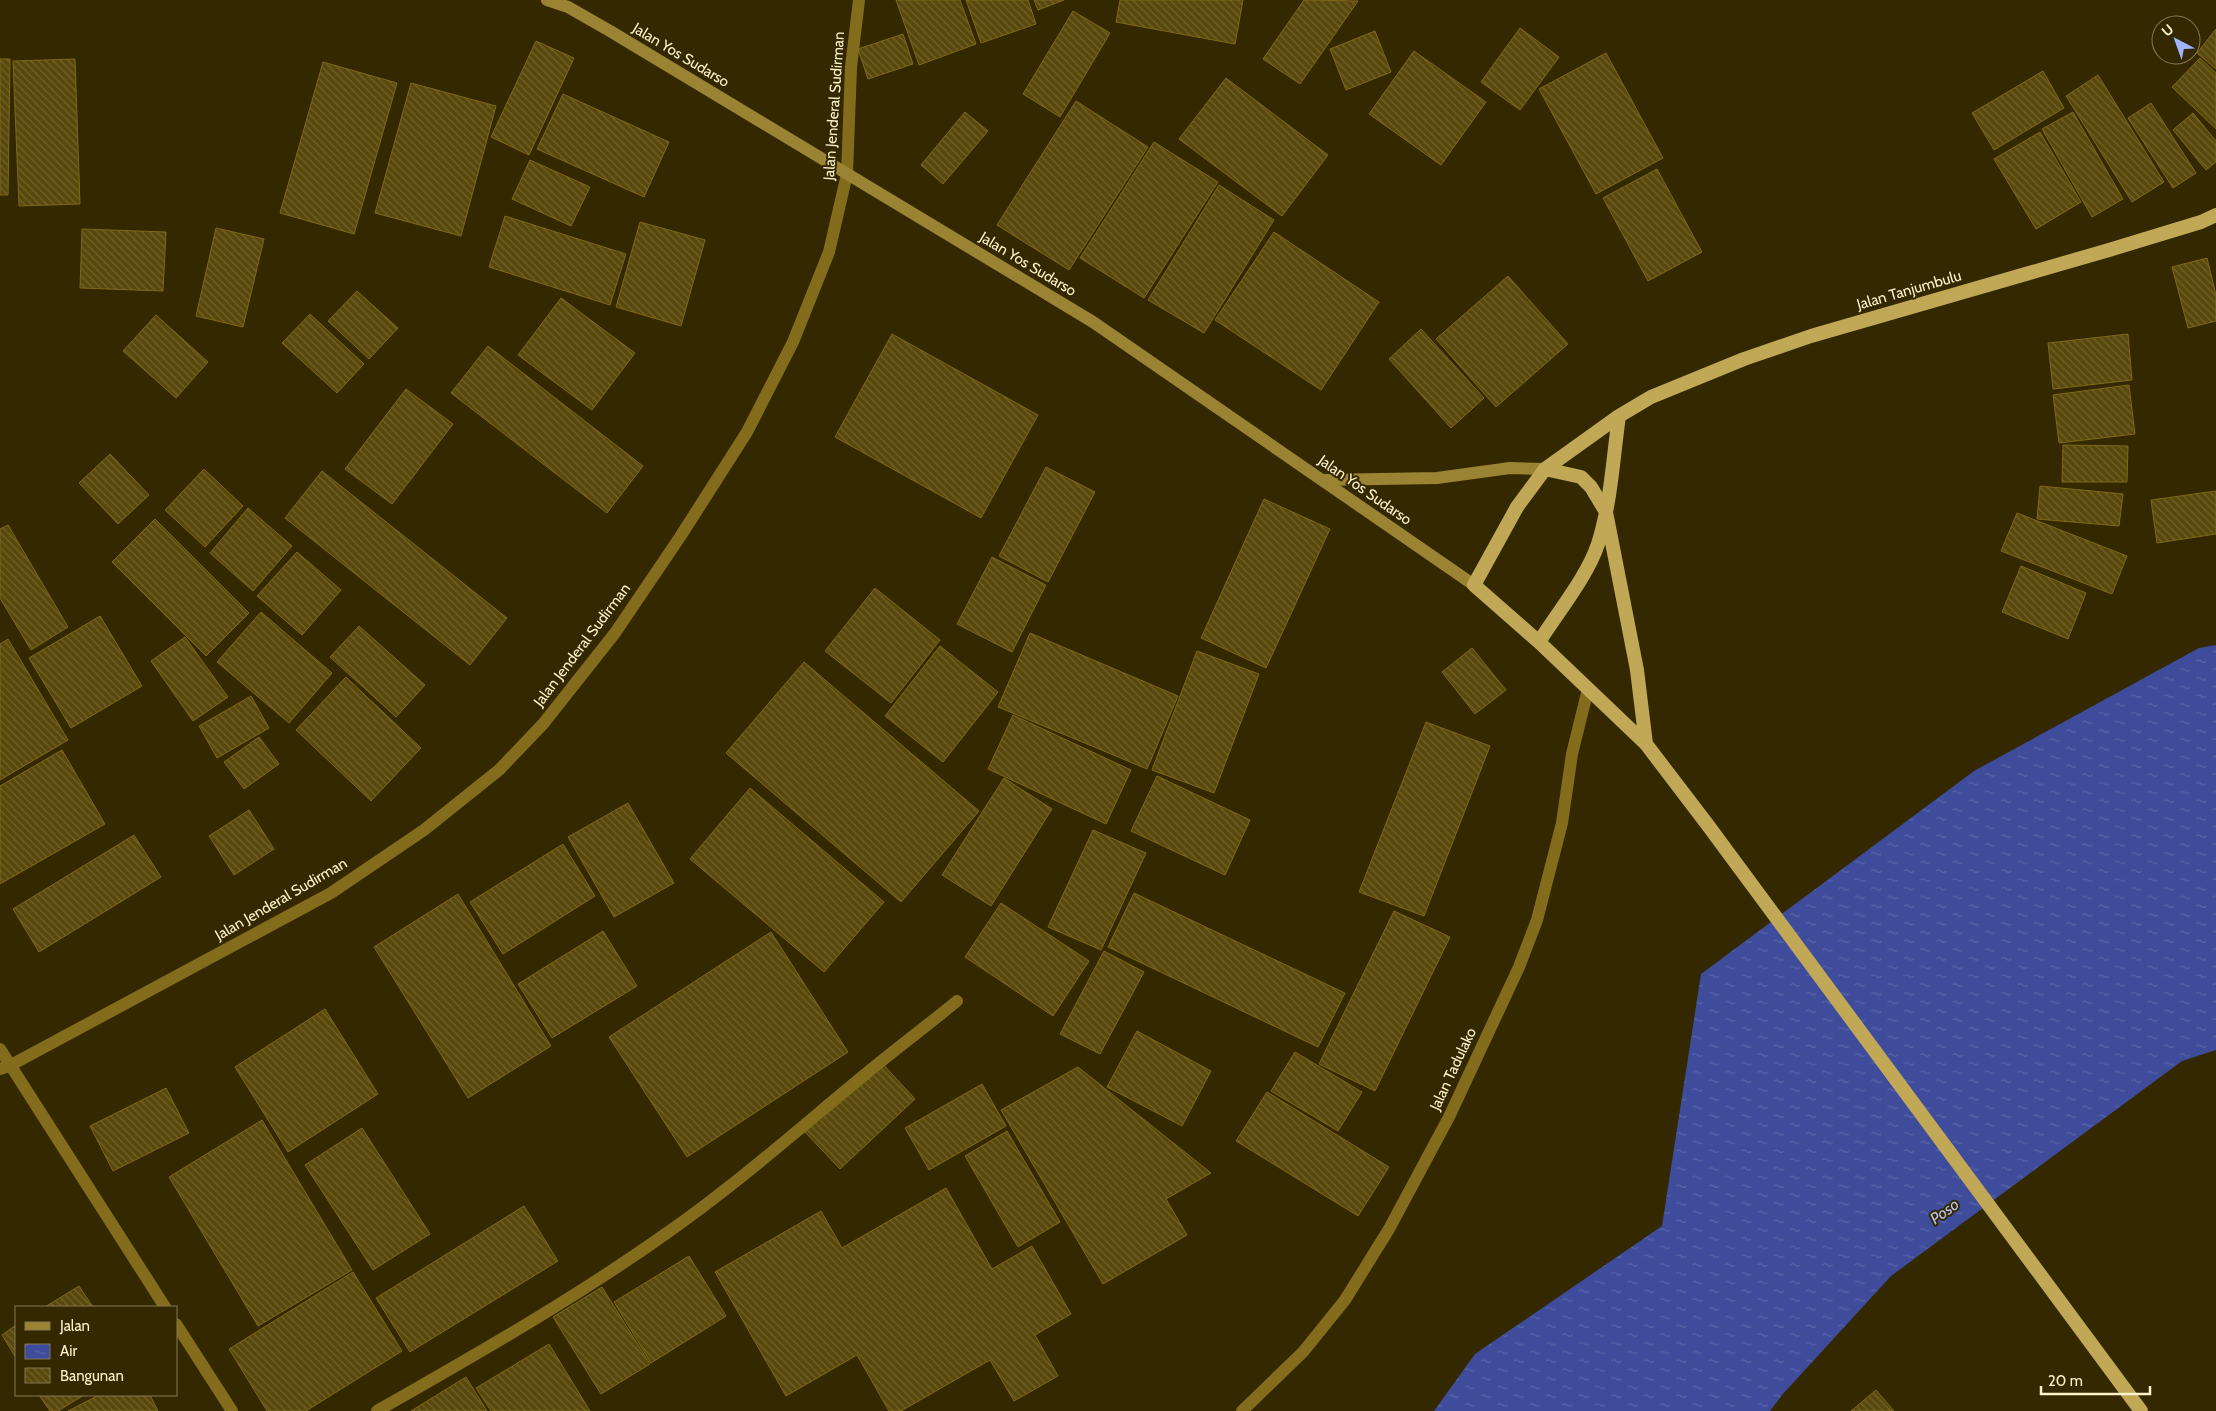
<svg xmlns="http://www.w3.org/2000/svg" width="2216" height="1411" font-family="Cabin,sans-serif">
<defs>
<pattern id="water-ripples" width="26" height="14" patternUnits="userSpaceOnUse" patternTransform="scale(1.25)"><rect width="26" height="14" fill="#3e4c9b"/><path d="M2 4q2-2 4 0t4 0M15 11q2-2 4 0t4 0" fill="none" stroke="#5b66a8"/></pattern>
<pattern id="building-back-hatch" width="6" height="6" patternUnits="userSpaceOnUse" patternTransform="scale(1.25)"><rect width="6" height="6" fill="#58480b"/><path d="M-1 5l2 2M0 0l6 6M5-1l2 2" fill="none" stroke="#71632d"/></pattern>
</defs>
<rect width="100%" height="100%" fill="#332800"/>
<path fill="url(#water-ripples)" d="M2216,645V1050L2182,1061L1891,1276L1782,1395L1770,1411H1434L1475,1354L1662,1226L1701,974L1974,771L2199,648Z"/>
<path fill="url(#building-back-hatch)" stroke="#7f6817" d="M896,0H960L976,44L919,65Z
M966,0H1028L1036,24L981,43Z
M1034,0H1064L1038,10Z
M1120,0H1243L1235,44L1116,22Z
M1304,0L1358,1L1300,84L1263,59Z
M1073,11L1110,33L1060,117L1023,94Z
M1520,28L1559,57L1520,110L1481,82Z
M2216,29V69L2197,53Z
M1375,31L1391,72L1346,90L1330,49Z
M903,34L913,64L868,79L858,49Z
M536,41L574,58L529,155L491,137Z
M1414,51L1486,102L1441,165L1369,114Z
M1606,53L1663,158L1596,194L1539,89Z
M2200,58L2216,73V129L2172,87Z
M0,59H10L8,195H0Z
M75,59L80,204L19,206L13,61Z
M323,62L397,83L354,234L280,213Z
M2043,71L2064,108L1994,150L1972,113Z
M2098,75L2164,182L2132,202L2066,96Z
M1226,78L1328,155L1282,216L1179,139Z
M411,83L496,106L461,236L375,213Z
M563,94L669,142L644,197L537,149Z
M1076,101L1148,147L1069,270L997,225Z
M2151,103L2196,173L2173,188L2128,118Z
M965,112L988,131L943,184L921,165Z
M2073,112L2123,199L2092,217L2042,129Z
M2193,113L2216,141V162L2206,170L2173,130Z
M2040,132L2081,202L2036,229L1994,159Z
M1154,142L1218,182L1144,298L1080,258Z
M530,160L590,187L571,226L512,199Z
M1657,169L1702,252L1648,281L1603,198Z
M1219,185L1274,220L1204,333L1148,300Z
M505,216L626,254L610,305L489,267Z
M640,222L705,240L681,326L616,307Z
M216,228L264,239L243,327L196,316Z
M82,229L166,232L163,291L80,288Z
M1274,232L1379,302L1321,390L1215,320Z
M2207,258L2216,295V321L2188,328L2172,267Z
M1508,276L1568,344L1496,407L1436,339Z
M357,291L398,328L369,359L328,321Z
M561,298L635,353L592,410L518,355Z
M310,314L364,364L337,393L282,343Z
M156,315L208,362L176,398L123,351Z
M1421,329L1484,398L1451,428L1389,359Z
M892,334L1038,415L981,518L835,437Z
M2128,334L2132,380L2053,389L2048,343Z
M488,346L643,466L607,513L451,393Z
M2129,385L2135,434L2059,443L2053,395Z
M406,389L453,424L392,504L345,469Z
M2063,445L2128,446L2127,482H2062Z
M110,454L149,495L118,524L79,483Z
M1046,467L1095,492L1048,582L999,556Z
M204,469L243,506L205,547L165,510Z
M322,471L507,618L470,665L285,518Z
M2040,486L2123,494L2119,526L2037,519Z
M2216,491V534L2157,543L2151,500Z
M1264,499L1330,529L1266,668L1201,638Z
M248,508L292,546L253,591L210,553Z
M2017,513L2127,556L2112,594L2001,551Z
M155,519L249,613L206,656L112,562Z
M8,525L68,627L31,650L0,598V529Z
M297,552L341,590L302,635L257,596Z
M992,557L1046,585L1012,652L957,624Z
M2021,566L2086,593L2068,639L2002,612Z
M875,588L940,640L891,703L825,651Z
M261,612L332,673L289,723L217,662Z
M100,616L142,686L71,728L29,658Z
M359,626L425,685L396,717L330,657Z
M1030,633L1178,696L1147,769L998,707Z
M185,637L228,697L193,721L151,661Z
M8,639L68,740L0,780V644Z
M940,646L998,692L943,762L885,716Z
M1472,648L1506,690L1475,714L1442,672Z
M1197,651L1259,674L1214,793L1152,770Z
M804,662L979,811L901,902L726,753Z
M346,677L421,748L371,801L296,730Z
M251,696L269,728L217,758L199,726Z
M1013,715L1131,770L1106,824L988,769Z
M1426,722L1490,746L1424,916L1359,892Z
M259,737L279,764L244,789L224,762Z
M62,750L105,824L0,884V786Z
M1157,776L1250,820L1225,875L1131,831Z
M1004,778L1052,809L991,906L942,875Z
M750,788L884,902L824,972L690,859Z
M628,803L674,883L614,917L568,837Z
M249,810L274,849L234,875L209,836Z
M1093,830L1146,853L1101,950L1048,927Z
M134,835L161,877L39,952L13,909Z
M563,844L595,896L503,954L470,902Z
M1134,893L1345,993L1318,1047L1108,947Z
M458,894L551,1046L468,1098L374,947Z
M1001,903L1089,961L1053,1016L965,957Z
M1394,911L1450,937L1375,1091L1319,1064Z
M603,931L637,986L552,1038L518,984Z
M771,932L848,1052L687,1157L609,1037Z
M1104,951L1144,972L1100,1054L1060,1034Z
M325,1009L378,1094L288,1152L235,1067Z
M1137,1031L1211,1071L1182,1126L1107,1087Z
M1295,1052L1362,1092L1338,1131L1271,1091Z
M881,1062L915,1099L840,1169L805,1132Z
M1078,1067L1211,1173L1166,1199L1187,1235L1103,1284L1001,1110Z
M982,1084L1006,1126L929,1170L905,1128Z
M166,1088L189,1133L113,1171L90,1126Z
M1267,1092L1389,1167L1358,1216L1236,1141Z
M262,1120L352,1270L258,1326L169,1177Z
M362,1128L430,1234L373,1270L305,1165Z
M1007,1131L1060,1222L1018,1247L965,1156Z
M946,1188L992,1269L1032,1246L1071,1314L1035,1335L1058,1376L1014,1401L990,1360L901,1411H889L857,1355L786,1396L715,1272L821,1211L842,1248Z
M524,1206L558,1261L410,1352L376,1298Z
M689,1256L726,1316L651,1363L614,1302Z
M353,1272L402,1351L306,1411H267L229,1349Z
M79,1286L93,1307H45Z
M602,1287L650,1364L601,1394L553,1317Z
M16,1325V1358L2,1335Z
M549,1344L590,1411H491L476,1388Z
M466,1377L487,1411H411Z
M1876,1390L1894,1411H1851Z
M39,1395H84L58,1411H50Z
M99,1395H150L158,1411H68Z"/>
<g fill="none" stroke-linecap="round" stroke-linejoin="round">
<path stroke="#836d1d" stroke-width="12" d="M0,1049L165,1307
M0,1069L11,1065L331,893L424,830L499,770L543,724L615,633L680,537L747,432L793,342L829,252L847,174L851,67L859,0
M176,1324L232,1411
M377,1411C475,1355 572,1300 664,1235C736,1185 801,1127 868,1072C897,1048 928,1025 957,1001
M1242,1411L1303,1352L1345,1300L1389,1229L1449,1117L1519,967L1537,920L1562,823L1572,754L1588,689"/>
<path stroke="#9a8332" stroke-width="12" d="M547,0L568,7L610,31L1093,322L1474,585
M1322,480L1437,478L1510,468L1545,469"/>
<path stroke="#c0a856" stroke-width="14" d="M1545,469L1581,477L1591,487L1606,512L1637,670L1646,744
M1539,642C1558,612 1587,577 1598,544C1611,503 1613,458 1619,416
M2141,1411L1707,824L1646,744L1539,642L1474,585L1517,507L1545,469L1619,416L1651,397L1744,359L1811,336L2109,250L2201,222L2216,215"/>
</g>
<g text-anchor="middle" stroke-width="4" stroke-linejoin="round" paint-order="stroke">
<g font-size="15" fill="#fef2cd" stroke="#332800">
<text transform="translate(681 55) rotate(31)" y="5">Jalan Yos Sudarso</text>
<text transform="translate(834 106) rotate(-86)" y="5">Jalan Jenderal Sudirman</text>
<text transform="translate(1028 264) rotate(31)" y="5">Jalan Yos Sudarso</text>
<text transform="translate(1909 290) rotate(-16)" y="5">Jalan Tanjumbulu</text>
<text transform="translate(1365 490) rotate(35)" y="5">Jalan Yos Sudarso</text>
<text transform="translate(582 645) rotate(-53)" y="5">Jalan Jenderal Sudirman</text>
<text transform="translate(281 899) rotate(-30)" y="5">Jalan Jenderal Sudirman</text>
<text transform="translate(1453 1069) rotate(-65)" y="5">Jalan Tadulako</text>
</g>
<g font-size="16" font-style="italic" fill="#b7c3ef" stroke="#332800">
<text transform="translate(1944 1211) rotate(-36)" y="6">Poso</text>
</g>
</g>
<rect x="15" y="1306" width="162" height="90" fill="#332800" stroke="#847952"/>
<rect x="25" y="1322" width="25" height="8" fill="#9a8332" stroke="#847952"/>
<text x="60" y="1331" font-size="15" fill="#fef2cd">Jalan</text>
<rect x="25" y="1344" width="25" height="15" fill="url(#water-ripples)" stroke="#847952"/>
<text x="60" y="1356" font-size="15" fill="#fef2cd">Air</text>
<rect x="25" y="1368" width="25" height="15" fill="url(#building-back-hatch)" stroke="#847952"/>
<text x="60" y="1381" font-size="15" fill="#fef2cd">Bangunan</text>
<g transform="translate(2176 40) rotate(319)"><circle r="24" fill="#332800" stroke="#847952"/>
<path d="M0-4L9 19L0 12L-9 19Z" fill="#a0b3fd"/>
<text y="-8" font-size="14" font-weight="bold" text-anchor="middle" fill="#fef2cd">U</text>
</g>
<path d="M2041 1386v8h109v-8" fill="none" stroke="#fef2cd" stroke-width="2.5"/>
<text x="2048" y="1386" font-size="15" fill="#fef2cd" stroke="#332800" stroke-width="4" paint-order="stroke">20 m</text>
</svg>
